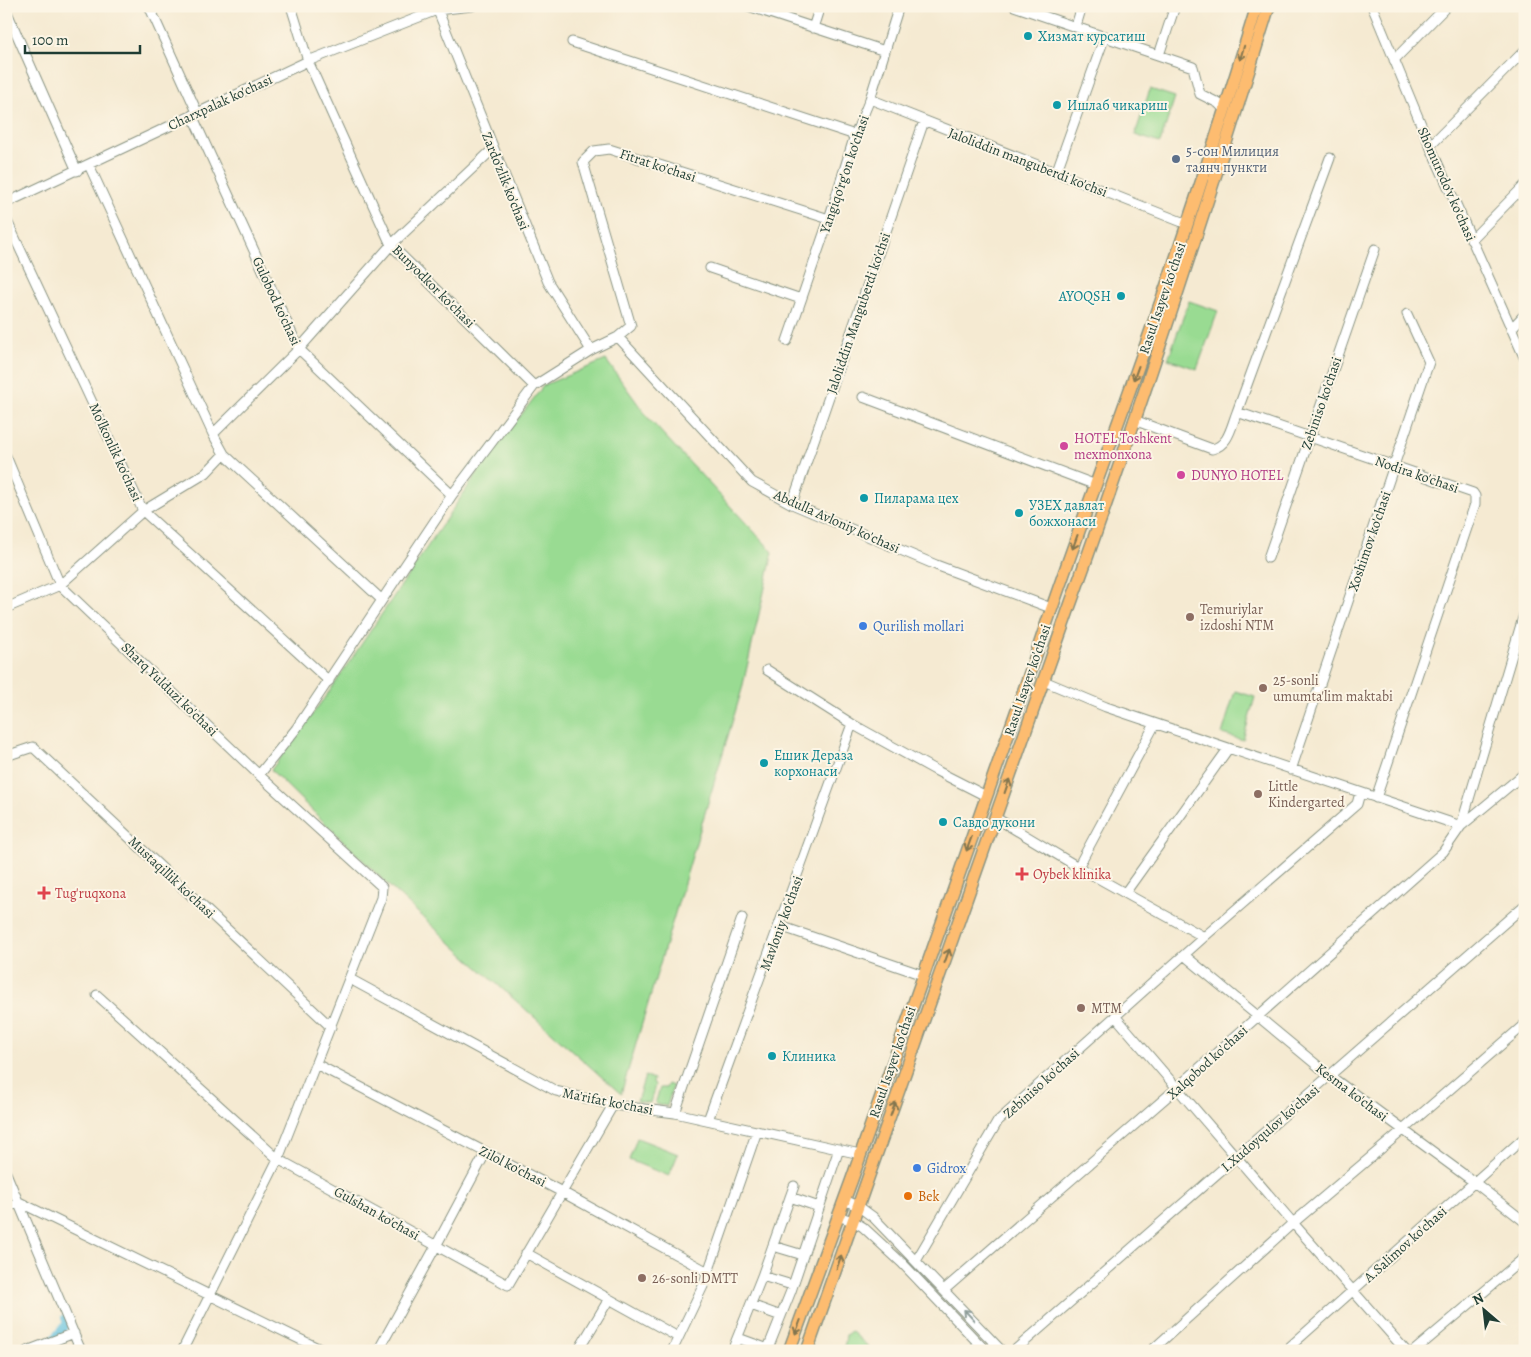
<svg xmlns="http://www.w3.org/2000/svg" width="1531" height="1357" font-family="Alegreya,serif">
<rect width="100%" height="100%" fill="#fcf5e5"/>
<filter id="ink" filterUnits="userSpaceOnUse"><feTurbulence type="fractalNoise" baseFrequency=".02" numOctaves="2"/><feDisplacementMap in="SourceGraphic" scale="10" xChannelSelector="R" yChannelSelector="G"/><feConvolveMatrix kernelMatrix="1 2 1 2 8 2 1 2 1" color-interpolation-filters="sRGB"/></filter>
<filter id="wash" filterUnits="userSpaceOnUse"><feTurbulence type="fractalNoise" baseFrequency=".0096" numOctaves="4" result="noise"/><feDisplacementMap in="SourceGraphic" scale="20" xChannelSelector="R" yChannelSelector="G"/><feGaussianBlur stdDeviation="1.12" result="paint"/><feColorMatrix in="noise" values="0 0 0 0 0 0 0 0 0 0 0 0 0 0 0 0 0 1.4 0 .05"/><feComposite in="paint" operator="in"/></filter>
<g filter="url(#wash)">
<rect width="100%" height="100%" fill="#f5ead2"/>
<path fill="#99db92" stroke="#5c8c63" d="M1150,89L1175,97L1160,143L1135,135Z
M1189,301L1218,311L1197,369L1168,359Z
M606,360L649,419L773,552L742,689L621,1094L462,953L389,886L271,770L329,692L482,466L544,385Z
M1235,691L1255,697L1243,740L1222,734Z
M645,1076L654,1079L653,1082L655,1085L650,1103L637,1101Z
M668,1084L673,1086L667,1106L655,1104L660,1088H666Z
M637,1138L678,1154L669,1176L629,1160Z
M851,1331L873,1351H844L846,1335Z"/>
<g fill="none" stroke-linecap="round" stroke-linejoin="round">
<path stroke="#61c1e0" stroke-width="8" d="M6,1198H7
M43,1351L67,1323L65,1318"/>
</g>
</g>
<g filter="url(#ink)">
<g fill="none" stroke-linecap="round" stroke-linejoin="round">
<defs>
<path id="minor" d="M149,6L197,112
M291,6L308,61L391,245L534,386
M436,6L548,282L591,350
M748,6L885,51
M1014,6L1193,67L1200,94L1218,103L1225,110
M1372,6L1430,146L1525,359
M6,10L77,171
M1076,26L1082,6
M813,28L820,6
M572,42L855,135
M1159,55L1175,6
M1394,60L1447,6
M870,99L1187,224
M192,115L299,349L452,495
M1430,146L1525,50
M89,165L213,434
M1056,173L1105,36
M6,203L308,61L437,10L472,6
M6,219L143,511L329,681
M1471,240L1525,185
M710,268L801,299
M1511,329L1525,314
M618,337L752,482L792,504L936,565L1051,608
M787,341L829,219L855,135L870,99L899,6
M863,397L1096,485
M1237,412L1330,158
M1134,420L1212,449C1229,445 1231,427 1237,412L1473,493L1475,496V504L1376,798
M224,454L382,600
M6,456L60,585L259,775L382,887L381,898L278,1159L182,1351
M792,504L924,121
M1268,558L1375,249
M6,608L60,585L143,511L206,473L224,454L213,434L299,349L391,245L493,149
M767,670L852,724L935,770L986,796
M1044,681L1106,707L1461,826
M6,756L33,747L331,1027
M1291,770L1429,362L1407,314
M259,775L296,729L452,495L534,386L591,350L618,337L631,326L583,162L594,151L609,149L829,219
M996,818L1078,867L1204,937
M1461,826L1525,773
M1078,867L1155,724
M1125,893L1228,749
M780,926L923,975
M1184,955L1330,1076L1474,1182L1525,1222
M350,979L556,1091L613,1105L675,1113L860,1154
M97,995L278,1159L508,1285L613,1105
M1115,1016L1293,1223L1403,1130L1525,1024
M316,1064L562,1192L708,1272
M675,1113L742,918
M708,1120L852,724
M6,1173L81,1351
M790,1197L819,1207
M844,1200L858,1206L873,1217L1002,1351
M6,1208L19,1202L324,1351
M837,1216L853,1221L863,1227L902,1263L986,1351
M773,1246L803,1255
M526,1253L678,1337
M916,1261L998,1121L1204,937L1357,804L1360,793
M762,1276L792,1285
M944,1290L1177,1088L1443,852L1461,826L1525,611
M751,1305L781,1316
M738,1338L768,1349
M27,1351L74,1333
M378,1351L436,1246L486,1152
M578,1351L609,1299
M672,1351L704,1284L757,1131
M732,1351L762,1276L794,1186
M767,1351L791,1291L839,1149
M1014,1351L1525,905
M1151,1351L1293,1223L1406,1351
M1285,1351L1525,1137
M1414,1351L1525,1257
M1522,1351L1525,1348"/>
<path id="major" d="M789,1351L852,1179L1033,664C1068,557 1108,453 1145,347C1185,234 1222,121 1257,6
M807,1351L1068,611C1140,411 1206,209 1269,6"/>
</defs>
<use href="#minor" stroke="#8a9483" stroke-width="11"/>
<use href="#major" stroke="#8a9483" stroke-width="14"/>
<use href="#minor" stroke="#fff" stroke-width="9"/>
<use href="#major" stroke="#fdbc70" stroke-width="11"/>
</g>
<defs><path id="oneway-shaft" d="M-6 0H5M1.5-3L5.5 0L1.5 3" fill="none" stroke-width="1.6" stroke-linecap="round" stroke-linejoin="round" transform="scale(1.25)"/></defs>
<g stroke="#83764f">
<use href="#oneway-shaft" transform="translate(1242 53) rotate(107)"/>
<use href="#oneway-shaft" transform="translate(1136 373) rotate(110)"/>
<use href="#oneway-shaft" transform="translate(1075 542) rotate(110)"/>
<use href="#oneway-shaft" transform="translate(1007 786) rotate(-71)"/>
<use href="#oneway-shaft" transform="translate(969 844) rotate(110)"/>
<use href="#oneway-shaft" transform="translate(947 956) rotate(-70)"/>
<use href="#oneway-shaft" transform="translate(893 1109) rotate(-70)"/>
<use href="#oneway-shaft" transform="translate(839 1262) rotate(-71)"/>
<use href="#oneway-shaft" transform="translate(798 1327) rotate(111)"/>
</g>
<use stroke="#8f9e9a" href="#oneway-shaft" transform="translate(969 1315) rotate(-133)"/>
</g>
<g fill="#0f9aa8" stroke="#fcf5e5" stroke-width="2">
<circle cx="1028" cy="36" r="5"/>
<circle cx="1057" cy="105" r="5"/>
<circle cx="1121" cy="296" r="5"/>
<circle cx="864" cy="498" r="5"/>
<circle cx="1019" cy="513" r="5"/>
<circle cx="764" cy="763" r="5"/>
<circle cx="943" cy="822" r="5"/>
<circle cx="772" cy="1056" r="5"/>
</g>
<circle fill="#5c6f8a" stroke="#fcf5e5" stroke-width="2" cx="1176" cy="159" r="5"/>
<g fill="#d1479c" stroke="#fcf5e5" stroke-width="2">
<circle cx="1064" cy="446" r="5"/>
<circle cx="1181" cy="475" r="5"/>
</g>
<g fill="#8d6e63" stroke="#fcf5e5" stroke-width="2">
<circle cx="1190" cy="617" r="5"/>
<circle cx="1263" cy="688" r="5"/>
<circle cx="1258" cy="794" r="5"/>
<circle cx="1081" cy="1008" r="5"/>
<circle cx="642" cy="1278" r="5"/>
</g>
<g fill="#3f7fe0" stroke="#fcf5e5" stroke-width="2">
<circle cx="863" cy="626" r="5"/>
<circle cx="917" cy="1168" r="5"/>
</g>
<g fill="#e0444e" stroke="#fcf5e5" stroke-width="2">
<path d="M1019.5 866.5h5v5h5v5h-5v5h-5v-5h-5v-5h5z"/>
<path d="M41.5 885.5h5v5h5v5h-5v5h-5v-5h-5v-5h5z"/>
</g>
<circle fill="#e8710a" stroke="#fcf5e5" stroke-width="2" cx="908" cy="1196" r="5"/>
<g text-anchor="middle" stroke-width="4" stroke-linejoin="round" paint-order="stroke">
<g font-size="14" fill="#0d838f" stroke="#fcf5e5" text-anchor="start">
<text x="1038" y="41">Хизмат курсатиш</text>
<text x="1067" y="110">Ишлаб чикариш</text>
<text x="1111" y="301" text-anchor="end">AYOQSH</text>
<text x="874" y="503">Пиларама цех</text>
<text x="1029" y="510">УЗЕХ давлат<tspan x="1029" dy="16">божхонаси</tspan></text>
<text x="774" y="760">Ешик Дераза<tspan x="774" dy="16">корхонаси</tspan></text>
<text x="953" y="827">Савдо дукони</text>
<text x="782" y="1061">Клиника</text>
</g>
<g font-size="14" fill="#1f3d34" stroke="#fcf5e5">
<text transform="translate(220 102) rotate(-25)" y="5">Charxpalak ko'chasi</text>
<text transform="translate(1028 162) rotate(21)" y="5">Jaloliddin manguberdi ko'chsi</text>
<text transform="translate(658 165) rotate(18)" y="5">Fitrat ko'chasi</text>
<text transform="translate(844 174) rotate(-71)" y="5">Yangiqo'rg'on ko'chasi</text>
<text transform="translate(506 181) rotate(68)" y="5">Zardo'zlik ko'chasi</text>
<text transform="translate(1447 184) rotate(66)" y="5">Shomurodo'v ko'chasi</text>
<text transform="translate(434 286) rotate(45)" y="5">Bunyodkor ko'chasi</text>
<text transform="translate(1162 298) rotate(-71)" y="5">Rasul Isayev ko'chasi</text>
<text transform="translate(277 301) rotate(65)" y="5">Gulobod ko'chasi</text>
<text transform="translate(858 313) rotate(-71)" y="5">Jaloliddin Manguberdi ko'chsi</text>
<text transform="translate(1321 403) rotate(-71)" y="5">Zebiniso ko'chasi</text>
<text transform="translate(116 452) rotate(65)" y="5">Mo'lkonlik ko'chasi</text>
<text transform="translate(1417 474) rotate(19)" y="5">Nodira ko'chasi</text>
<text transform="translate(837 521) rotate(24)" y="5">Abdulla Avloniy ko'chasi</text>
<text transform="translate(1369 541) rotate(-71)" y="5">Xoshimov ko'chasi</text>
<text transform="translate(1027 680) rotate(-71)" y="5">Rasul Isayev ko'chasi</text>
<text transform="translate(170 689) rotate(44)" y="5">Sharq Yulduzi ko'chasi</text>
<text transform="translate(172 877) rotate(43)" y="5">Mustaqillik ko'chasi</text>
<text transform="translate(781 923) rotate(-70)" y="5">Mavloniy ko'chasi</text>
<text transform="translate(892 1062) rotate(-71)" y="5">Rasul Isayev ko'chasi</text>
<text transform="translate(1207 1062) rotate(-42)" y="5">Xalqobod ko'chasi</text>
<text transform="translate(1041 1083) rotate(-42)" y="5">Zebiniso ko'chasi</text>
<text transform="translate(1352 1092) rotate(37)" y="5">Kesma ko'chasi</text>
<text transform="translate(608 1101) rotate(11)" y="5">Ma'rifat ko'chasi</text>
<text transform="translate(1270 1128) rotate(-41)" y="5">I.Xudoyqulov ko'chasi</text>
<text transform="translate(513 1166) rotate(27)" y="5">Zilol ko'chasi</text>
<text transform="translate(377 1213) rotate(29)" y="5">Gulshan ko'chasi</text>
<text transform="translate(1405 1244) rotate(-42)" y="5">A.Salimov ko'chasi</text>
</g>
<g font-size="14" fill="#4e5e75" stroke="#fcf5e5" text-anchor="start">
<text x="1186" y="156">5-сон Милиция<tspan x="1186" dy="16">таянч пункти</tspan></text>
</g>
<g font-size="14" fill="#b23c85" stroke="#fcf5e5" text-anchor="start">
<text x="1074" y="443">HOTEL Toshkent<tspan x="1074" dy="16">mexmonxona</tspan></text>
<text x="1191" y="480">DUNYO HOTEL</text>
</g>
<g font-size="14" fill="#785e54" stroke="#fcf5e5" text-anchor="start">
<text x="1200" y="614">Temuriylar<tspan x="1200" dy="16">izdoshi NTM</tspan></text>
<text x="1273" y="685">25-sonli<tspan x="1273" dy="16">umumta'lim maktabi</tspan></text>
<text x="1268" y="791">Little<tspan x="1268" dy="16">Kindergarted</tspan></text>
<text x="1091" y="1013">MTM</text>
<text x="652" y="1283">26-sonli DMTT</text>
</g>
<g font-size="14" fill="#366cbe" stroke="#fcf5e5" text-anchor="start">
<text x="873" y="631">Qurilish mollari</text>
<text x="927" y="1173">Gidrox</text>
</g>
<g font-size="14" fill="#be3a42" stroke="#fcf5e5" text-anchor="start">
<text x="1033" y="879">Oybek klinika</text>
<text x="55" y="898">Tug'ruqxona</text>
</g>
<g font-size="14" fill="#c56008" stroke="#fcf5e5" text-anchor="start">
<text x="918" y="1201">Bek</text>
</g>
</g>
<rect width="1531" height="1357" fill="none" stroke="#fcf5e5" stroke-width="25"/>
<g transform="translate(1484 1310) rotate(332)" stroke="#fcf5e5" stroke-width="4" paint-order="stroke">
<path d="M0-4L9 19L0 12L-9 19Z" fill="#1f3d34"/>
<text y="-8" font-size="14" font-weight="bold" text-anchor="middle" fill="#1f3d34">N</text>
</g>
<path d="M25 45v8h115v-8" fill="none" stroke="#1f3d34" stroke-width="2.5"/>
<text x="32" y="45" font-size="15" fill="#1f3d34" stroke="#fcf5e5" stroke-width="4" paint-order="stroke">100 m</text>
</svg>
